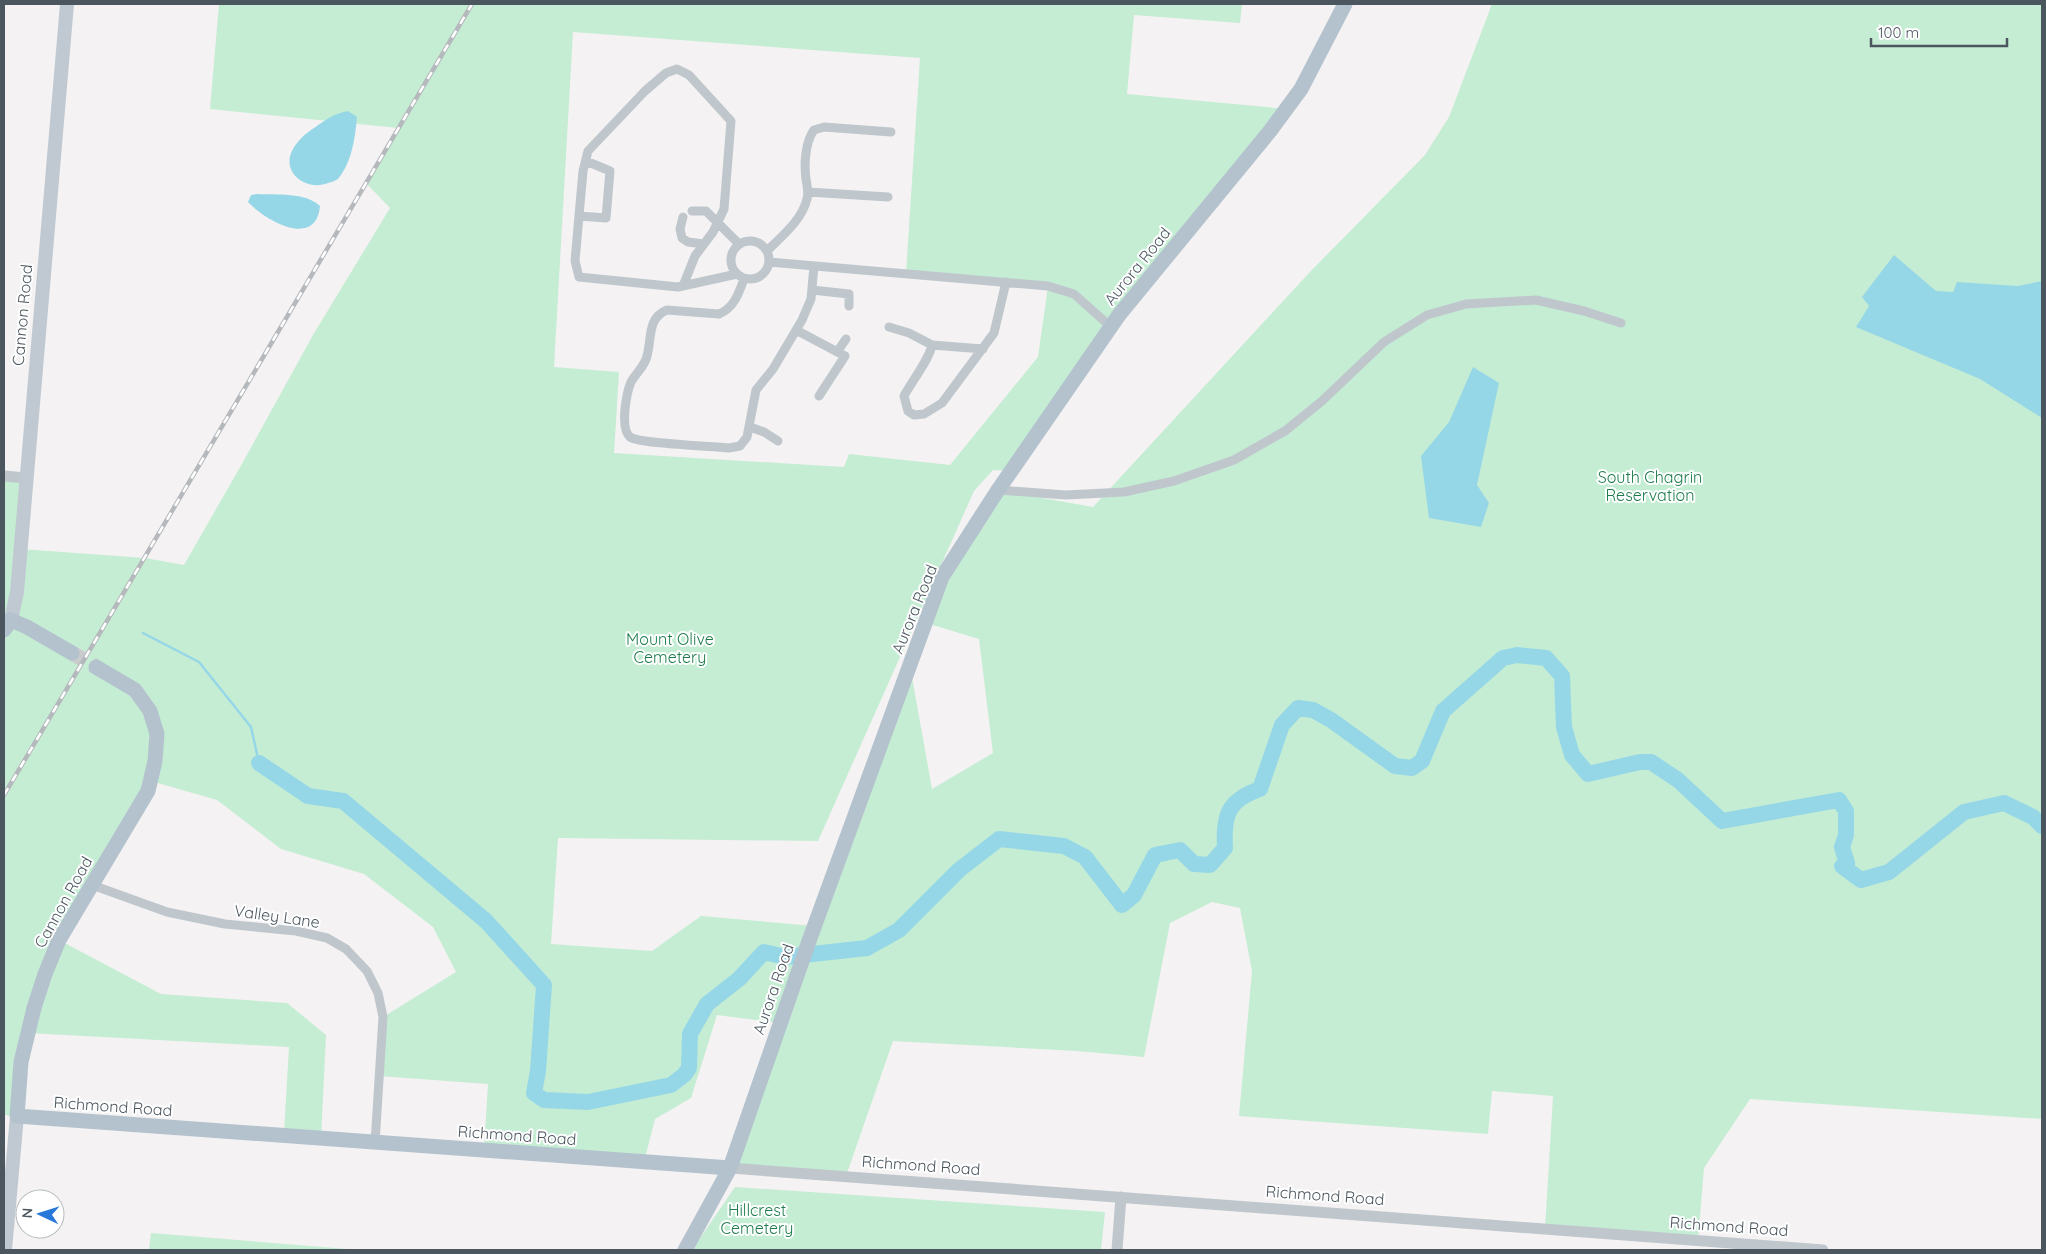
<svg xmlns="http://www.w3.org/2000/svg" width="2046" height="1254" font-family="Quicksand,sans-serif">
<rect width="100%" height="100%" fill="#f4f2f2"/>
<path fill="#c5edd4" fill-rule="evenodd" d="M219,4H1242L1240,23L1134,15L1127,94L1287,109L1119,315L1011,471L993,470L974,491L818,841L558,838L551,944L652,951L701,916L814,926L910,666L932,789L993,753L979,639L926,623L942,577L998,490L1093,507L1309,273L1425,155L1449,117L1492,4H2042V1119L1750,1099L1704,1168L1698,1241L1545,1229L1553,1096L1492,1091L1488,1134L1239,1116L1252,971L1240,908L1212,902L1170,923L1144,1057L1077,1051L893,1041L846,1176L730,1168L779,1023L717,1015L691,1098L655,1119L644,1162L484,1150L488,1084L379,1076L383,1017L456,972L433,927L364,874L281,849L217,800L151,781L59,940L161,994L287,1003L326,1035L321,1139L284,1133L289,1047L28,1033L17,1116L4,1115V476L26,478L21,549L145,558L184,565L243,462L313,335L390,208L366,183L398,128L210,109ZM573,32L920,58L906,273L1048,286L1038,357L950,465L849,454L844,467L614,453L619,372L554,367Z
M735,1187L1105,1212L1101,1250H692Z
M151,1233L360,1250H149Z"/>
<path fill="#96d7e7" d="M348,111L357,117C355,138 352,162 338,179C335,181 331,182 328,183C305,192 280,171 293,149C298,140 306,133 314,128C327,119 333,114 348,111Z
M257,194C277,195 305,192 320,206C316,249 266,221 248,202L251,195Z
M1894,255L1936,291L1953,292L1957,282L2018,286L2042,281V418L1980,379L1856,327L1869,306L1862,297Z
M1473,367L1499,383L1477,485L1489,503L1481,527L1429,518L1421,456L1449,422Z"/>
<g fill="none" stroke-linecap="round" stroke-linejoin="round">
<path stroke="#96d7e7" stroke-width="2.5" d="M143,633L199,662L251,727L259,763"/>
<path stroke="#96d7e7" stroke-width="16" d="M259,763L308,796L343,801L486,921L544,985L538,1071L534,1093L544,1100L588,1102L671,1085L684,1075L689,1068L690,1034L707,1004L739,979L764,952L785,957L867,948L899,930L959,870L999,839L1064,846L1085,857L1122,905L1134,895L1155,855L1180,850L1194,864L1210,865L1225,848C1223,815 1228,800 1260,789L1282,725L1298,708L1313,710L1331,720L1395,766L1412,768L1422,761L1443,711L1503,658L1517,655L1546,658L1562,676L1564,727L1572,755L1588,774L1640,762H1651L1678,780L1722,821L1839,800L1846,811V835L1842,847L1847,863L1842,866L1861,880L1889,872L1964,812L2004,803L2033,817L2042,826"/>
<path stroke="#cacbcd" stroke-width="15" stroke-dasharray="15 8" stroke-linecap="butt" d="M72,653L96,667"/>
<path stroke="#bfc7cd" stroke-width="9" d="M808,192L888,197
M692,211H706L739,244
M579,216L606,218L610,171L586,161
M683,217L680,229L682,238L688,242L704,244
M731 260a19 19 0 1 1 38 0a19 19 0 1 1-38 0Z
M767,251C782,236 802,220 807,199C809,192 807,186 806,179C804,165 805,142 814,130L824,127L891,132
M769,262L1048,286L1074,294L1111,327
M744,279C739,293 734,308 719,314L667,310C647,318 652,338 647,356C645,366 636,373 631,382C626,394 620,429 630,437C640,444 712,446 729,448L740,446L747,437L756,390L773,369L802,320L811,299L814,266
M683,286L695,256L713,232L724,209L731,121L689,75L677,69L666,73L645,91L588,151L583,171L575,261L579,277L678,287L737,274
M812,290L849,294V306
M889,327L909,333L932,345L983,349
M796,330L845,356L819,396
M932,345C929,360 912,381 904,396L908,411L914,415L924,414L942,403L994,333L1006,282
M837,352L846,339
M750,427L764,432L778,441
M998,490L1066,495L1124,492L1174,481L1234,460L1285,431L1322,401L1384,342L1427,315L1466,304L1536,300L1584,311L1621,323
M92,885L167,912L225,924L296,931L327,938L346,949L367,971L378,993L383,1017L375,1143"/>
<path stroke="#bfc7cd" stroke-width="11" d="M4,476L26,478
M730,1168L1823,1250
M1117,1250L1121,1197"/>
<path stroke="#c0c9d2" stroke-width="14" d="M11,620L17,592L67,4
M5,1250L17,1116"/>
<path stroke="#b4c2ce" stroke-width="15" d="M4,630L11,620L27,627L72,653
M96,667L135,690L150,711L157,734L155,761L148,791L59,940L45,974L34,1008L21,1062L17,1116L730,1168
M685,1250L730,1168L809,941L942,577L998,490L1119,315L1270,131L1301,89L1345,4"/>
<defs>
<path id="rail" d="M4,795L472,4"/>
</defs>
<use href="#rail" stroke="#b5b8bc" stroke-width="4.5"/>
<use href="#rail" stroke="#fff" stroke-width="2.5" stroke-dasharray="8" stroke-linecap="butt"/>
</g>
<g text-anchor="middle" stroke-width="4" stroke-linejoin="round" paint-order="stroke">
<g font-size="16" fill="#4b565f" stroke="#fff">
<text transform="translate(1137 266) rotate(-51)" y="6">Aurora Road</text>
<text transform="translate(22 315) rotate(-85)" y="6">Cannon Road</text>
<text transform="translate(914 609) rotate(-68)" y="6">Aurora Road</text>
<text transform="translate(63 902) rotate(-61)" y="6">Cannon Road</text>
<text transform="translate(277 916) rotate(8)" y="6">Valley Lane</text>
<text transform="translate(773 989) rotate(-71)" y="6">Aurora Road</text>
<text transform="translate(113 1106) rotate(4)" y="6">Richmond Road</text>
<text transform="translate(517 1135) rotate(4)" y="6">Richmond Road</text>
<text transform="translate(921 1165) rotate(4)" y="6">Richmond Road</text>
<text transform="translate(1325 1195) rotate(4)" y="6">Richmond Road</text>
<text transform="translate(1729 1226) rotate(4)" y="6">Richmond Road</text>
</g>
<g font-size="16" fill="#1f7d4c" stroke="#fff">
<text x="1650" y="483">South Chagrin<tspan x="1650" dy="18">Reservation</tspan></text>
<text x="670" y="645">Mount Olive<tspan x="670" dy="18">Cemetery</tspan></text>
<text x="757" y="1216">Hillcrest<tspan x="757" dy="18">Cemetery</tspan></text>
</g>
</g>
<rect width="2046" height="1254" fill="none" stroke="#4b565f" stroke-width="10"/>
<g transform="translate(40 1214) rotate(274)"><circle r="24" fill="#ffffff" stroke="#b7bbbf"/>
<path d="M0-4L9 19L0 12L-9 19Z" fill="#2878d9"/>
<text y="-8" font-size="14" font-weight="bold" text-anchor="middle" fill="#4b565f">N</text>
</g>
<path d="M1871 38v8h136v-8" fill="none" stroke="#4b565f" stroke-width="2.5"/>
<text x="1878" y="38" font-size="15" fill="#4b565f" stroke="#ffffff" stroke-width="4" paint-order="stroke">100 m</text>
</svg>
